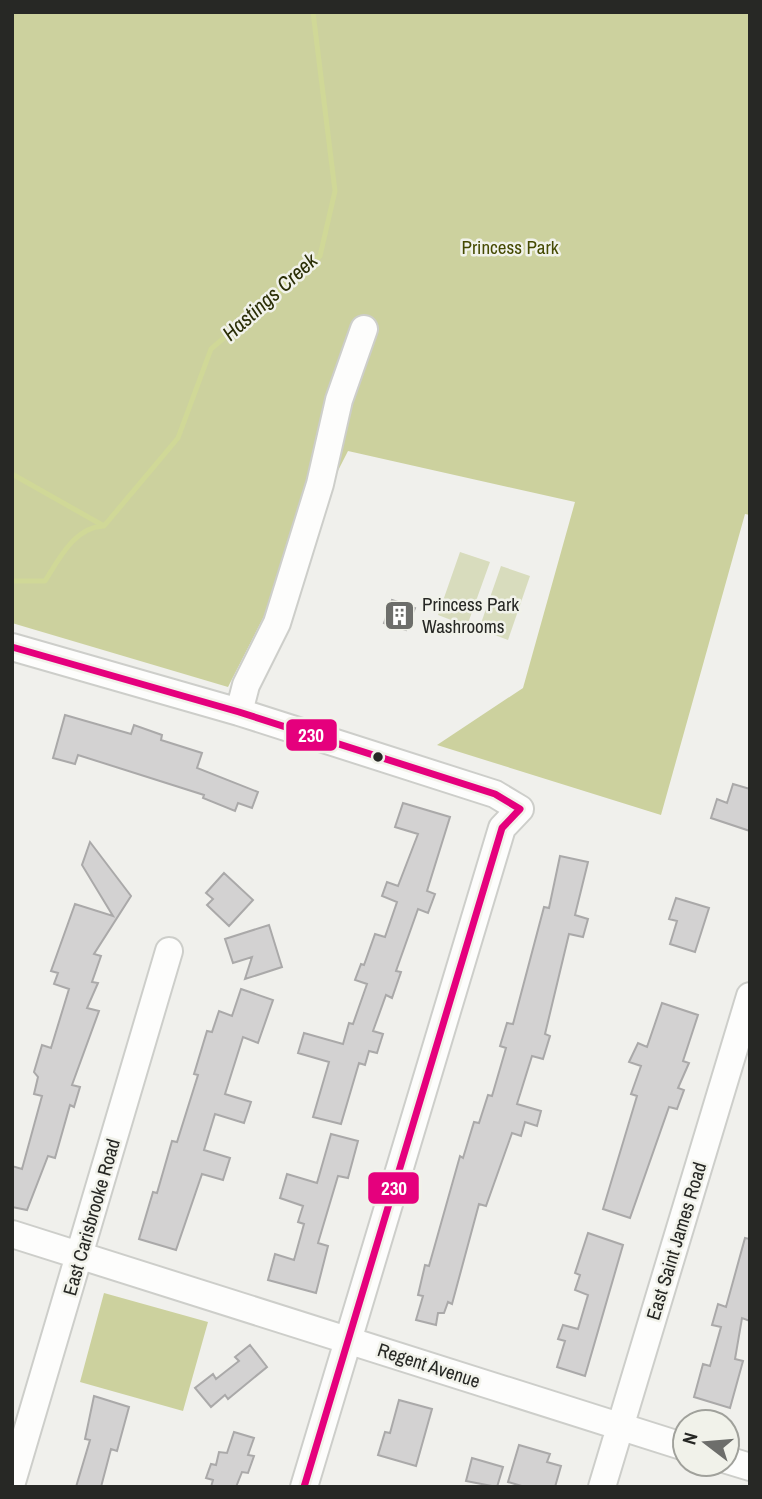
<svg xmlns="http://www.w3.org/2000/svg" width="762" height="1499" font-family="'Archivo Narrow',sans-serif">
<rect width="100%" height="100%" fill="#f0f0ec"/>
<path fill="#d8dcbd" d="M460,552L490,562L467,626L438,615Z
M501,566L530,576L508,640L479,629Z"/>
<path fill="#ccd19e" d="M12,12H750V515L745,514L661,815L437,745L523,688L575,502L348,451L228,687L12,623Z
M104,1293L208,1322L183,1411L80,1382Z"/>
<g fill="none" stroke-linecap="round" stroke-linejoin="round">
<path stroke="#d0d897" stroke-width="5" d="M12,474L104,526L178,438L211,349L320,256L335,191L313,12
M12,581H45C59,559 74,528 103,526"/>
</g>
<path fill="#d3d2d2" stroke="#aaa9a9" stroke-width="2" d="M392,600L415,608L406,630L384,623Z
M65,715L131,734L134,725L162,735L161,740L202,753L197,768L258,792L252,808L238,803L235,811L203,798L204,795L78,755L75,764L53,758Z
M733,784L750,789V831L711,818L717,799L727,803Z
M403,803L450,817L427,891L435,894L428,913L418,909L396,971L401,972L392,998L386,995L373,1031L383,1034L377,1053L369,1051L365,1065L359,1063L341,1124L313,1117L329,1062L298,1053L304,1033L343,1044L349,1023L353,1024L367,984L355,980L361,964L364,965L375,934L385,937L397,902L382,896L387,882L398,886L418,834L395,827Z
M90,842L131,896L94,954L101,956L92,982L98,983L87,1008L99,1011L72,1085L80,1087L74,1107L70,1105L55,1158L48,1156L27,1210L12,1207V1166L22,1169L42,1096L34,1094L38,1077L34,1072L42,1045L51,1048L69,989L54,984L58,973L51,971L75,904L113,916L82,865Z
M560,856L588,862L575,915L588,919L583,937L569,934L545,1034L550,1036L543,1059L532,1056L517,1104L541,1111L537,1126L525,1122L521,1136L512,1133L486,1206L479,1204L452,1304L448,1302L444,1313H438L436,1325L416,1320L423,1296L418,1295L425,1265L429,1266L460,1156L463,1158L474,1122L479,1123L488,1095L492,1096L506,1048L500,1046L507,1023L513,1024L544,907L549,908Z
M224,873L253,900L229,926L207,905L213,899L206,893Z
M676,898L709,908L695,952L670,944L677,921L669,919Z
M269,925L282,967L245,979L252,957L233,963L225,939Z
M241,989L273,1000L258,1043L243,1037L225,1094L251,1102L244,1123L215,1114L204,1150L230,1158L223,1180L202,1174L176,1250L139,1239L153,1192L157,1193L172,1141L177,1142L198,1075L194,1074L207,1031L212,1032L219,1011L232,1016Z
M662,1003L698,1015L683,1061L689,1063L678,1088L684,1090L677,1109L669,1107L630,1218L603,1209L637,1096L631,1094L641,1066L629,1062L638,1043L647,1047Z
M331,1134L358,1141L348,1178L338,1176L318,1243L328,1246L316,1293L268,1280L275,1254L294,1260L304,1224L298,1222L303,1206L280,1198L287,1174L317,1183Z
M588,1233L623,1245L585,1376L557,1367L565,1341L558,1339L563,1325L578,1329L588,1295L575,1290L580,1275L575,1273Z
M745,1238L750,1239V1321L742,1318L735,1359L743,1361L730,1408L694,1397L703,1364L710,1366L721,1327L712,1325L718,1304L726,1307Z
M250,1345L267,1367L228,1399L225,1395L211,1407L195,1388L213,1374L216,1379L239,1361L235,1357Z
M94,1396L129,1407L117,1451L111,1449L101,1487H76L90,1440L85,1439Z
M399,1400L432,1409L416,1466L378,1455L385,1432L390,1433Z
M234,1432L254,1438L248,1455L254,1456L248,1473L242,1472L236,1487H211L213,1480L206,1478L211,1464L216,1465L219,1452L227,1453Z
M519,1445L550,1454L547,1462L561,1466L555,1487H525L508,1482Z
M472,1458L503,1467L497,1487L466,1481Z"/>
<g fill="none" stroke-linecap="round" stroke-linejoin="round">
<defs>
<path id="minor" d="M12,647L239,712L495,794L520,809L502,828L304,1487
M239,712L246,685L277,623L320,484L339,400L364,329
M12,1234L685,1447
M727,1460L750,1467
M12,1482L169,951
M602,1487L750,996"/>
</defs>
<use href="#minor" stroke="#cdceca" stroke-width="30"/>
<use href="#minor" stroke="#fdfdfc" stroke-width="26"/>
<defs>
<path id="bus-1" d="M12,647L239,712L495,794L520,809L502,828L304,1487"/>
</defs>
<use href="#bus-1" stroke="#f1f2ea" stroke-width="12"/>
<use href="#bus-1" stroke="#e5007d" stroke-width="7"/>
</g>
<defs>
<symbol id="building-square" viewBox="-11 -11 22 22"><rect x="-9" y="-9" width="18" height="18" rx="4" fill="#6d6e6b" stroke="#f1f2ea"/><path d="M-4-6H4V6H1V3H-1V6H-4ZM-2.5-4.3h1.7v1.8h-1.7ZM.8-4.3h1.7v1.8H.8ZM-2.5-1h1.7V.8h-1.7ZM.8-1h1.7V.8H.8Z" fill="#fff"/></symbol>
</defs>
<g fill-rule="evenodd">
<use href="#building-square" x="382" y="598" width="35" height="35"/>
</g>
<circle fill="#272825" stroke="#f1f2ea" stroke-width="2.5" cx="378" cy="757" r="6"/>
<g text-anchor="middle" stroke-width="5" stroke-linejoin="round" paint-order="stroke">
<g font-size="19" fill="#454a02" stroke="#f1f2ea">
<text x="510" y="254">Princess Park</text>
</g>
<g font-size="19" fill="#272825" stroke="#f1f2ea" text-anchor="start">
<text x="422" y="611">Princess Park<tspan x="422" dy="22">Washrooms</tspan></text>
</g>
<g font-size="19" fill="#272825" stroke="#f1f2ea">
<text transform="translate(91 1217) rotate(-74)" y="7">East Carisbrooke Road</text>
<text transform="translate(676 1241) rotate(-73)" y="7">East Saint James Road</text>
<text transform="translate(429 1365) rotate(18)" y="7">Regent Avenue</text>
</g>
<g font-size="21" font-style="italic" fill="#2a2e06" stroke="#f1f2ea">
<text transform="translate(270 297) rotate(-42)" y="7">Hastings Creek</text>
</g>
</g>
<g stroke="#f1f2ea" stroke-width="2.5">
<rect x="285" y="718" width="53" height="34" rx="7" fill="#e5007d"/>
<rect x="367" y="1171" width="53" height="34" rx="7" fill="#e5007d"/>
</g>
<g font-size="19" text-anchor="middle" font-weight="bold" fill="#fff">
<text x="311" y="742">230</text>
<text x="394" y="1195">230</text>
</g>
<rect width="762" height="1499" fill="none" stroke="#272825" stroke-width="28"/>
<g transform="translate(706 1443) rotate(286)"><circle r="33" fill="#f1f2ea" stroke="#a0a19b" stroke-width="2"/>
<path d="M0-5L12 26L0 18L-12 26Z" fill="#6d6e6b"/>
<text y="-10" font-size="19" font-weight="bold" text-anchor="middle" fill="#272825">N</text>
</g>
</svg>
